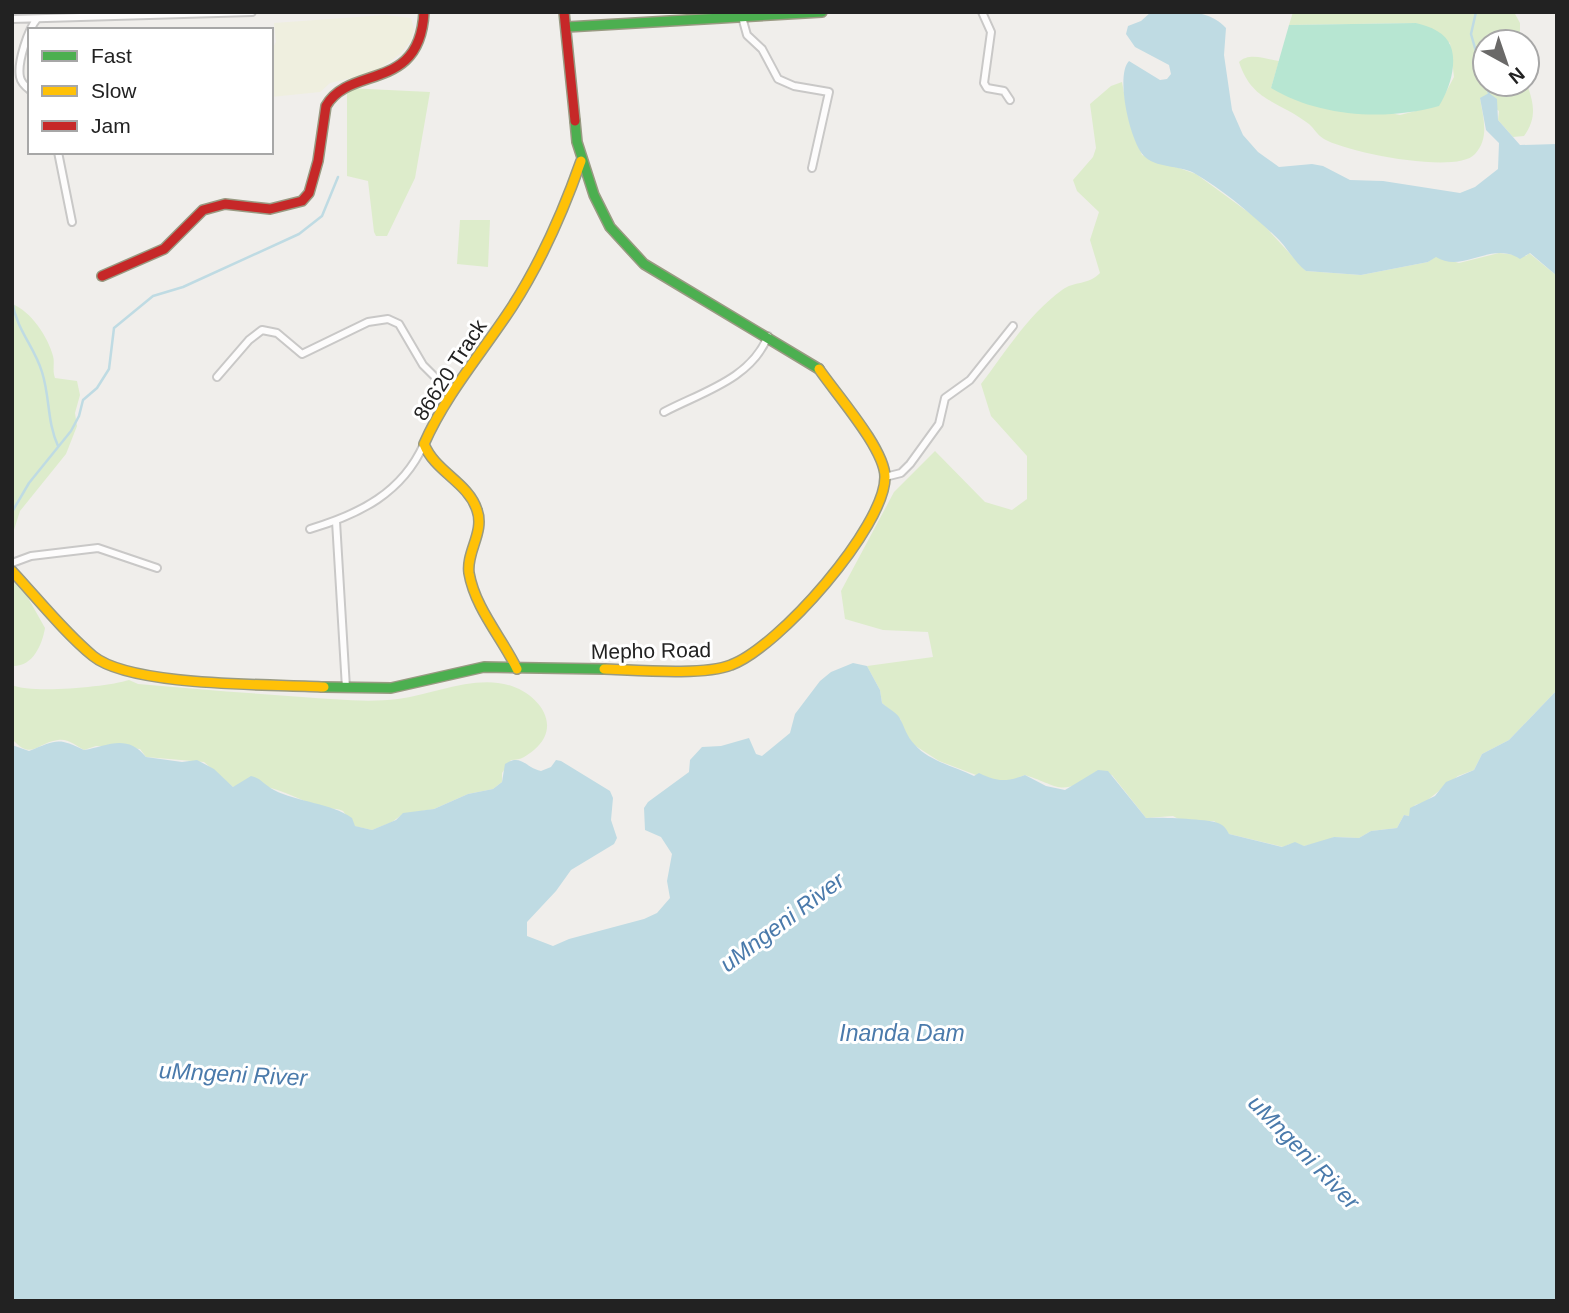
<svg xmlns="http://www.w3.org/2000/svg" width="1569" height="1313" font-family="Arial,sans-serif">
<rect width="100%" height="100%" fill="#f0eeeb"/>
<path fill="#efefdf" d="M385,15L411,18L414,29L411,41L400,54L374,73L330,83L320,92L271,97V51L276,42L274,23Z"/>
<path fill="#ddeccb" d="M1293,12H1514L1520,23V42H1485V84H1527C1534,104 1537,118 1524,136L1513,137L1498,120L1499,111L1480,98C1483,118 1490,137 1475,154C1457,175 1346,152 1324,139C1317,135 1314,128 1309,124C1278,100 1252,102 1239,62C1249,52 1266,59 1279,61L1271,88L1400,115L1439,105L1454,77L1450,43L1416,23L1289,25Z
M1122,82L1129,120L1142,155L1196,174L1259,220L1306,271L1361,275L1428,262L1436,256L1459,263L1499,253L1526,256L1529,253L1557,276V690L1509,740L1482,754L1474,770L1458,776L1425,802L1415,805L1409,816L1404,815L1397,828L1371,831L1359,838L1334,837L1326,841L1304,846L1290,844L1283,847L1229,834L1214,821H1182L1173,816L1146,818L1112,775L1095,772C1061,798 1060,786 1025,775L1011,781H992L939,761L914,745L902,730L901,720L882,703L880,690L867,666L933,657L928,632L883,630L845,619L841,591L894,492L935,451L985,502L1012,510L1027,499V456L991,416L981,384C1006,351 1028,315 1062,290C1074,281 1089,285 1100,273L1090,240L1099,212L1077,191L1073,180L1093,157L1096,148L1090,104L1111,86Z
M347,88L430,92L415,178L387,236H376L374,232L368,181L347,176Z
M460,220H490L488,267L457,264Z
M12,304C31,311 48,337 53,356C55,363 52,370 55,378L77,381L80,395L75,413L77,426L66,454L20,511L12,536Z
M12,580L27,596L45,628C42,645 33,667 12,666Z
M129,680L138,684C193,689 247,693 302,697C333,699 367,703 398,699C430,695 465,679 498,683C531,686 567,722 534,750C526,756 522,760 511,760L502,773V782L493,789L468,794L434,809L403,814L392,822L372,830L354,826L343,811C334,807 325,810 316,806C292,796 259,778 233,787L204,762L146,757L140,749L96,746L84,750C77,746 67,738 58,740C36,743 32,761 12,739V685C32,694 107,687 129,680Z"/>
<path fill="#b7e6d2" d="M1416,23C1423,25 1431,27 1437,31C1464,45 1452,86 1439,106C1386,121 1319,117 1271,88L1289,25Z"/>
<path fill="#bfdbe3" d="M1151,12C1178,12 1207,7 1226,28L1224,55L1232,110L1243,135L1258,152L1279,167L1312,164L1323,166L1350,180L1383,181L1460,193L1475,187L1498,169L1499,143L1486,130L1480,98L1489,93L1497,99L1498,120L1520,145L1557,144V276L1530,253L1520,259C1492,240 1463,274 1436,257L1428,262L1361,275L1306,271C1293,261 1286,245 1274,235C1250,213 1222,189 1194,173C1179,165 1155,168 1144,156C1130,142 1115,75 1129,61L1160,80L1167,79L1171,74L1169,65L1135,47L1126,34L1128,26L1141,21Z
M853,663L867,666L880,690L882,703C887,708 896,712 899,717C905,727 906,736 915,745C929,761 956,767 974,776L979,773C997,782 1006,782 1025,775L1046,786L1065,790L1098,770L1108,771L1146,818C1158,817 1209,819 1218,823C1224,825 1227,830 1229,834L1282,847L1295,842L1304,846L1334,837L1359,838L1371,831L1397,828L1404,815L1409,816L1410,808L1435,796L1446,782L1474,770L1482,754L1509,740L1557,690V1301H12V745L29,751C56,740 58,737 84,750C107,746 127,733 146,757L182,762L197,760L214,769L233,787L251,776C261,778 264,785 274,790C297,802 331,803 352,818L355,826L372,830L396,820L403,813L434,809L468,794L493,789L502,782L505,764C521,753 526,768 541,771L551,767L556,760L561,761L610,791L613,798L611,820L617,838L614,844L571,870L556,891L527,922V936L553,946L569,939L644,919L657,913L670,898L667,881L672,854L661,837L645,830L644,808L648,802L689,772L690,760L702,747L721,746L749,738L756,754L762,756L790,733L795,714L820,681L831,672Z"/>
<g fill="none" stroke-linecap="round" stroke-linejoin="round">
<path stroke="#bfdbe3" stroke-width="2.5" d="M1476,12L1471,34L1485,83
M1485,84L1489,93
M12,301C17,331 34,346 42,372C50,397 47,422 58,446
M12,512L29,483L71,431L79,416L83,400L97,388L109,369L114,328L153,296L183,287L299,234L322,216L338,177"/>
<defs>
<path id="street" d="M982,12L991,32L984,83L987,88L1004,91L1010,100
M742,17L747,35L762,49L778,79L794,86L829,92L812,168
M12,19L252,12
M30,90C26,87 21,83 20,77C17,63 28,29 37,19
M58,152L72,222
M217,377L249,340L262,330L277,333L302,354L368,322L388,319L399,324L423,365L451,393
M664,412C702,392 751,379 768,336
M885,477L901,473L910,464L939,424L945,398L970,380L1013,326
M336,521L346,688
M310,529C360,514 402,493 424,444
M12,563L31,556L98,548L157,568"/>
<path id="fast" d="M567,27L822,12
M575,121L577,142L594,195L610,227L644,264L819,369
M324,687L391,688L484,667L604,669"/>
<path id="slow" d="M12,571C38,599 64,632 93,656C131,687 271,684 324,687
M517,669C502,638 475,608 469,573C466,552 485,532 477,510C468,482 435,472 424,444C446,394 482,353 512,307C541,262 563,212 581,161
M604,669C634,670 704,676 731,665C778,648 885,527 885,477C885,449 836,394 819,369"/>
<path id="jam" d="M564,12L575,121
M102,276L164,249L203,210L225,204L270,209L302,201L309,193L318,161L326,106C350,64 420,93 424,12"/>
</defs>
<use href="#street" stroke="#c9c8c7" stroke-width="10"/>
<use href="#fast" stroke="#999a82" stroke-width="12"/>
<use href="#slow" stroke="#999a82" stroke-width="12"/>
<use href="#jam" stroke="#999a82" stroke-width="12"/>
<use href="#street" stroke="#fdfcfc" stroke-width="6"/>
<use href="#fast" stroke="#4caf50" stroke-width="9"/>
<use href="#slow" stroke="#ffc107" stroke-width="9"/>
<use href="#jam" stroke="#c62828" stroke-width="9"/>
</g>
<g text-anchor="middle" stroke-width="6" stroke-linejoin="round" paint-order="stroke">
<g font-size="21" fill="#222" stroke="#fff">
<text transform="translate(450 370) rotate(-57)" y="7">86620 Track</text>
<text transform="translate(651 651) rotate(-1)" y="7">Mepho Road</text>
</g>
<g font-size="23" font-style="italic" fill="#4a7aab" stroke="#fff">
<text transform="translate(782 922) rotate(-37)" y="8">uMngeni River</text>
<text x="902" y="1041">Inanda Dam</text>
<text transform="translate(233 1074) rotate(3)" y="8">uMngeni River</text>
<text transform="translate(1304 1152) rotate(46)" y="8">uMngeni River</text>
</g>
</g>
<rect width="1569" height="1313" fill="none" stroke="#222222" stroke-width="28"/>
<rect x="28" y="28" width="245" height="126" fill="#ffffff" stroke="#a7a7a7" stroke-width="2"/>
<rect x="42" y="51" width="35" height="10" fill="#4caf50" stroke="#a7a7a7" stroke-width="2"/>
<text x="91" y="63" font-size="21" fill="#222222">Fast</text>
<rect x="42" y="86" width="35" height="10" fill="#ffc107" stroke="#a7a7a7" stroke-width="2"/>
<text x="91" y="98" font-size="21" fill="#222222">Slow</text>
<rect x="42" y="121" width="35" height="10" fill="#c62828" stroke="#a7a7a7" stroke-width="2"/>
<text x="91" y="133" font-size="21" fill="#222222">Jam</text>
<g transform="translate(1506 63) rotate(140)"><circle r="33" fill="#ffffff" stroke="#a7a7a7" stroke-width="2"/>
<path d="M0-5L12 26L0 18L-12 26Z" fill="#6a6968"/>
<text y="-10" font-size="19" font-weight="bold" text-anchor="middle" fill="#222222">N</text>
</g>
</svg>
